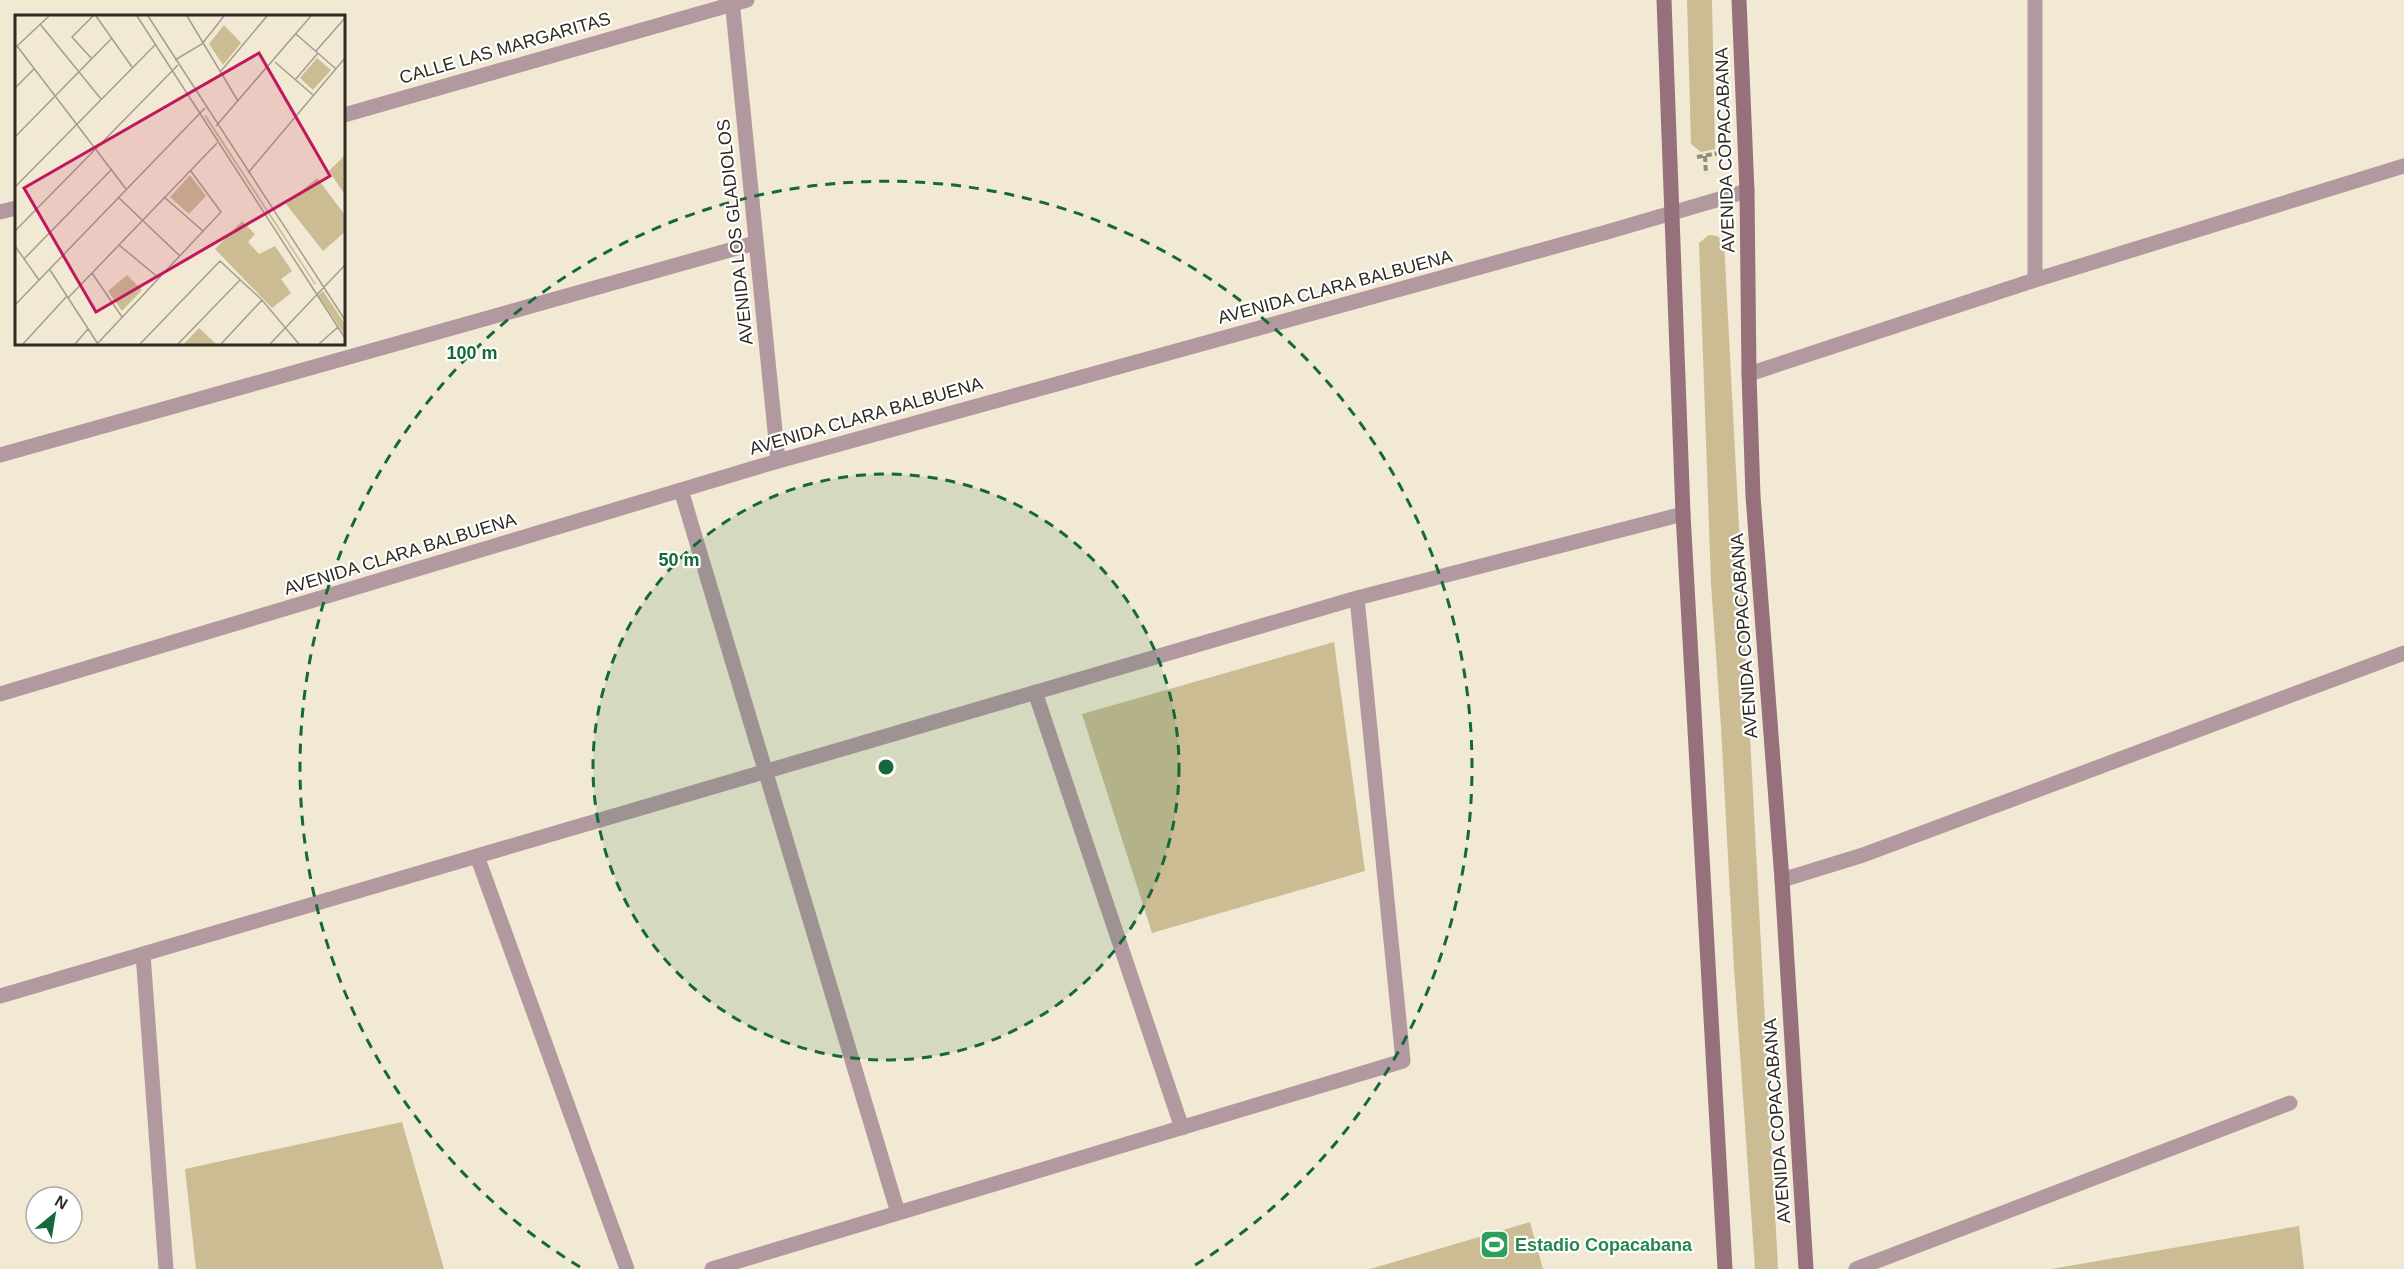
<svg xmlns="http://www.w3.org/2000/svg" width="2404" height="1269" font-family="Arial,sans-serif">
<rect width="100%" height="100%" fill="#f1e9d3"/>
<path fill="#cbbc94" d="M1687,0H1712L1715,149L1701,152L1691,144Z
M1709,235L1717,236L1724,242L1778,1269H1755L1734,968L1721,727L1711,583L1699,243Z
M1334,642L1365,871L1152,933L1082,714Z
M402,1122L444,1269H196L185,1169Z
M1530,1222L1543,1269H1370Z
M2299,1226L2304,1269H2051Z"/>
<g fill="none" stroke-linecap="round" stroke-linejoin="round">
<path stroke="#928c7d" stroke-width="4" stroke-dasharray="6 3" stroke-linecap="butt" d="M1705,156L1706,174
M1697,157L1719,153"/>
<path stroke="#b2989f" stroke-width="15" d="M1856,1269L2290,1103"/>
<path stroke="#b2989f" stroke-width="15" d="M732,0L778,461
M344,115L747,0
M0,212L16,208
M2035,280V0
M1749,374L2035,280L2404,166
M0,455L755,243
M681,490L898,1213
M1035,692L1182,1128
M0,694L778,461L1607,232L1747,191
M477,856L627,1269
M1782,880L1863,855L2404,653
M143,954L166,1269
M0,996L1357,598L1683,514
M712,1269L1403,1061L1357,598"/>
<path stroke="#96717b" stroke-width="15" d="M1664,0L1683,514L1725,1269
M1739,0L1747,191L1749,374L1753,496L1782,880L1806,1269"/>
</g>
<circle cx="886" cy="767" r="293" fill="#14683a" fill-opacity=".12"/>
<g fill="none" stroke="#14683a" stroke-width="3" stroke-dasharray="10 8">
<circle cx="886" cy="767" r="293"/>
<path d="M580 1267A586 586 0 1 1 1192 1267"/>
</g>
<defs>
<symbol id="stadium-square" viewBox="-11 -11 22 22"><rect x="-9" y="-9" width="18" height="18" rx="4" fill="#2e9e5b" stroke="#fff"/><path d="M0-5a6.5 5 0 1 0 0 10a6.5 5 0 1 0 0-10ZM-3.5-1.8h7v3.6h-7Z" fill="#fff"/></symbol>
</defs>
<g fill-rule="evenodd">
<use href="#stadium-square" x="1478" y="1228" width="33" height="33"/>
</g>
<g text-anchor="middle" stroke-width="4.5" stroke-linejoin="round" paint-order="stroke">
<g font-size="18" fill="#2d2a22" stroke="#fff">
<text transform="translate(505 48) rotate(-16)" y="6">CALLE LAS MARGARITAS</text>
<text transform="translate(1725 150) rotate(-92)" y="6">AVENIDA COPACABANA</text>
<text transform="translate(735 232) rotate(-96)" y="6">AVENIDA LOS GLADIOLOS</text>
<text transform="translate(1335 287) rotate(-15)" y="6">AVENIDA CLARA BALBUENA</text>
<text transform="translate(866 416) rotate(-16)" y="6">AVENIDA CLARA BALBUENA</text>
<text transform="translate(400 554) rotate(-17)" y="6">AVENIDA CLARA BALBUENA</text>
<text transform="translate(1744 636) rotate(-94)" y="6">AVENIDA COPACABANA</text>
<text transform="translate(1777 1121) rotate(-94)" y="6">AVENIDA COPACABANA</text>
</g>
<g font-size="18" font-weight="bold" fill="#27864d" stroke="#fff" text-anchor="start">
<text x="1515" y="1251">Estadio Copacabana</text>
</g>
</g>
<g transform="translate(15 15)">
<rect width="330" height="330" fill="#f1e9d3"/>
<path d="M209,10L226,28L208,50L194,29ZM302,43L316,55L298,75L285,63ZM191,100L301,269L300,270L189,101ZM330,140V180L314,156ZM175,160L191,181L174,199L155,182ZM302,163L330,200V217L308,236L271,189ZM227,206L240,219L233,227L244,239L260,231L277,256L266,264L276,278L257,293L200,234ZM112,260L127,275L107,296L93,276ZM308,276L330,309V320L303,280ZM184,313L201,329H169Z" fill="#cbbc94"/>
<path fill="none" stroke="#a39d8c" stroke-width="1.5" d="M81,1L117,52M122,1L330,323M133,1L330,305M172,1L223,86M25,9L86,84M281,19L321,54M2,31L111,174M1,32L34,1M301,36L330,3M77,44L57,22L78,1M160,45L187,29L209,1M260,47L298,80M206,56L252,1M280,65L303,38M0,73L19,54M201,111L296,1M0,122L97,23M233,158L330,43M0,172L140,30M103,182L165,241M149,182L188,216M0,216L163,50M104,230L144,263M0,231L24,265M9,244L97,154M35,255L83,329M77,258L107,302M53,283L202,128M0,290L190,93M83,328L206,197L175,155M8,329L52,281M60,329L73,314M125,329L205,246L247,285L284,329M163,329L225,265M206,329L247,285M255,329L330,250M304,329L323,312"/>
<path fill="#c2185b" fill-opacity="0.15" stroke="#c2185b" stroke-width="3" d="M244,38L315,161L81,297L9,173Z"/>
<rect width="330" height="330" fill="none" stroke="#2d2a22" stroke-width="3"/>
</g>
<circle cx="886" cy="767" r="9" fill="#14683a" stroke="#fff" stroke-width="3"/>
<g font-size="18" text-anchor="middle" font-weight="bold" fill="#14683a" stroke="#fff" stroke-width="4.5" stroke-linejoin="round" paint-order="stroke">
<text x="472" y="359">100 m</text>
<text x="679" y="566">50 m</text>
</g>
<g transform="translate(54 1215) rotate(30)"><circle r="28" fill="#ffffff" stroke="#abaaa7" stroke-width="1.5"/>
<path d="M0-4.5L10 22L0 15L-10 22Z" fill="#14683a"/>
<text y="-9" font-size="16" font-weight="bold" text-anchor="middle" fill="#2d2a22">N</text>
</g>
</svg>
